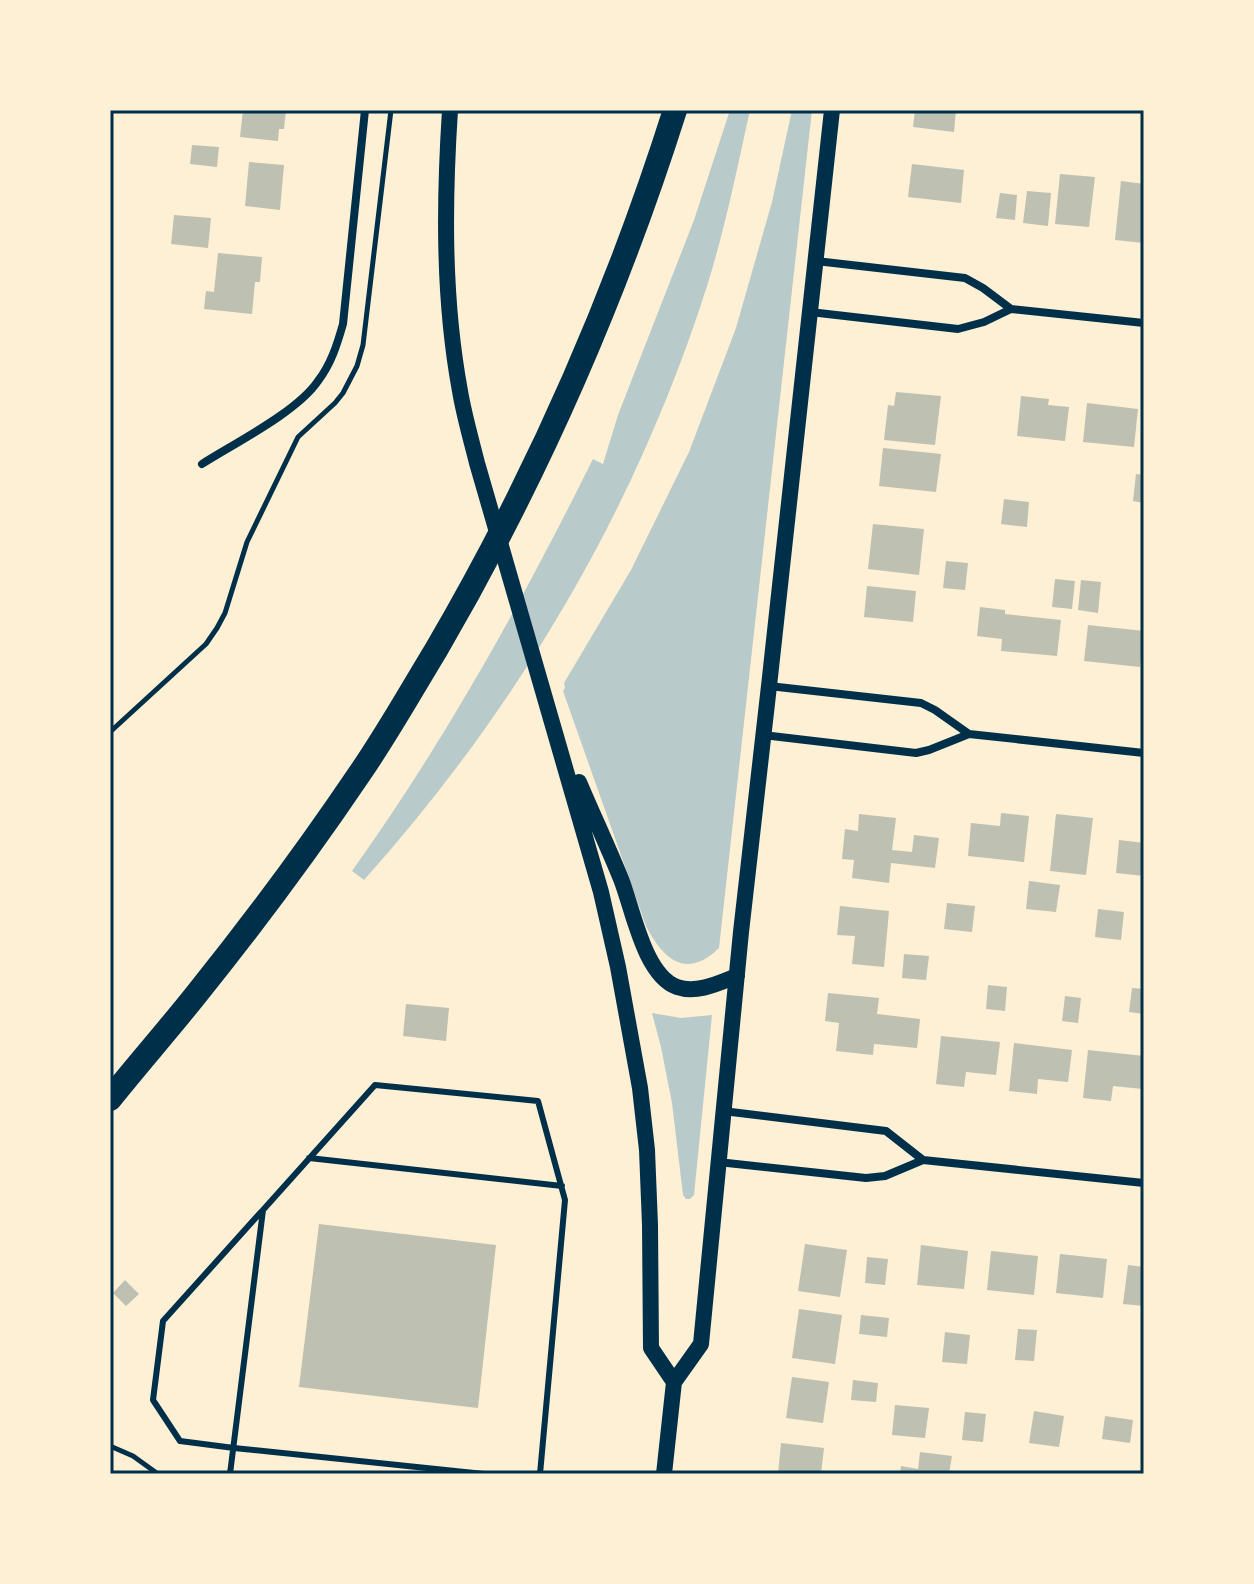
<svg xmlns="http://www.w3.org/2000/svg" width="1254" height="1584" font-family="Merriweather,serif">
<rect width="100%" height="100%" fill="#fdf0d5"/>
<path fill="#b9caca" d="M730,110H750C737,169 725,229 707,286C637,507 518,708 364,880L352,871C445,741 522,602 593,459L603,464L618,415L694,220Z
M792,110H812L719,948C686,980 663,959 646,926L563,691L565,688L564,683L631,570L689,452L736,328L772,202Z
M652,1013L681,1018L712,1015L694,1195L690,1199H686L683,1195L672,1103L661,1047Z"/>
<path fill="#bec0b2" d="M243,110H286L284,129H279L278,141L240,137Z
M915,110H956L954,132L913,127Z
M192,145L219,147L217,167L190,164Z
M249,162L284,165L280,210L245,206Z
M912,164L964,170L961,203L908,197Z
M1060,174L1095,177L1089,227L1055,224Z
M1121,181L1144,184V243L1115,240Z
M1027,191L1051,193L1048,226L1023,223Z
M1000,193L1017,195L1015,220L996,218Z
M174,215L211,218L208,248L171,244Z
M218,253L262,257L260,282H255L252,314L204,309L206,291L214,292Z
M896,392L941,396L935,445L884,440L888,405L894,406Z
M1021,396L1049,399L1048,405L1069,407L1065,441L1017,436Z
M1087,403L1138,409L1134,447L1083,442Z
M883,448L941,454L936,492L879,486Z
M1136,474L1144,475V503L1133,501Z
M1004,499L1029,502L1027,527L1001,524Z
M873,524L924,529L919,575L868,569Z
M946,561L968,563L965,590L943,588Z
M1055,579L1075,581L1072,609L1052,607Z
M1081,580L1101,582L1098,613L1078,610Z
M867,586L916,591L913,622L864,617Z
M980,607L1005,610V614L1061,620L1057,656L1001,651L1002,639L977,636Z
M1088,625L1144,631L1140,667L1084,661Z
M1001,813L1029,816L1024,862L968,856L971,823L1000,826Z
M859,814L896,818L892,850L912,852L914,835L939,838L935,868L891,863L889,883L852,878L854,860L842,859L845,829L858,831Z
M1056,814L1093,818L1086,875L1050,871Z
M1119,840L1144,843V876L1116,873Z
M1029,881L1060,885L1056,912L1026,909Z
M947,903L975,906L972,932L944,929Z
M840,906L889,911L884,967L852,964L855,936L837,935Z
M1098,909L1124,912L1121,940L1095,937Z
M904,954L929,956L926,980L902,978Z
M988,985L1007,987L1005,1011L986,1009Z
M1132,988L1144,989V1014L1129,1012Z
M828,993L879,998L877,1014L920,1019L917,1048L874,1044L873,1055L836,1051L839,1023L825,1021Z
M1065,996L1081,998L1078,1023L1062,1021Z
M406,1004L449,1008L446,1041L403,1036Z
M941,1036L1000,1042L996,1075L966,1072L964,1087L936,1084Z
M1014,1043L1072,1050L1068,1082L1038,1079L1037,1094L1009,1091Z
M1088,1050L1144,1056L1143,1089L1113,1086L1111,1101L1083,1098Z
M319,1224L496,1245L478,1408L299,1387Z
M805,1244L847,1250L840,1297L798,1291Z
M921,1245L968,1251L964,1289L917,1285Z
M991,1251L1038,1256L1034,1295L987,1290Z
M1060,1254L1107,1259L1103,1298L1056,1293Z
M867,1257L888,1259L885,1285L865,1283Z
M1128,1265L1144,1267V1306L1123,1304Z
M125,1280L139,1294L126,1306L113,1293Z
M799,1309L842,1315L835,1364L792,1358Z
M861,1315L889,1318L887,1337L859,1334Z
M1018,1329L1037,1330L1034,1361L1015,1360Z
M945,1332L970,1335L967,1364L942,1362Z
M792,1377L829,1382L823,1423L786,1418Z
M853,1380L878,1383L876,1402L851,1400Z
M895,1405L929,1408L925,1438L892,1435Z
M1034,1411L1064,1416L1059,1447L1029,1443Z
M965,1412L986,1414L983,1442L962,1440Z
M1105,1416L1133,1420L1130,1443L1102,1439Z
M781,1443L824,1448L821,1474H778Z
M920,1452L952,1456L949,1474H900L901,1466L918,1469Z"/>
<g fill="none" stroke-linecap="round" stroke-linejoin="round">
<path stroke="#003049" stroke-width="5" d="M110,732L206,644L217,628L225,613L247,542L298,437L335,403L343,393L357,366L363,345L391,110
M110,1446L133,1456L158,1474"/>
<path stroke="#003049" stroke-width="6" d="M309,1158L562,1186
M261,1212L163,1321L153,1400L180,1441L234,1448L484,1474
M230,1474L263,1210L375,1085L538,1101L565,1200L540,1474"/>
<path stroke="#003049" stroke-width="8" d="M816,261L965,278L983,288L1011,309L1144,323
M810,312L958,329L984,322L1011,309
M202,464C235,443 297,412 318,381C331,364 337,345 343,324L365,110
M769,686L921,703L935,710L969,734
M763,735L916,753L929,750L969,734L1144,753
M723,1111L886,1131L923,1160
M718,1162L866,1178L885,1176L923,1160L1144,1183"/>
<path stroke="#003049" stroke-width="16" d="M450,110C444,203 443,299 460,391C464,415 471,439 477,463L601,892L618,967L640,1088L647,1150L650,1225L651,1348L674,1382
M579,782C593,815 608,847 621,879C633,909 644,975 677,987C697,994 719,983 737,976
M664,1474L674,1382L701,1344L741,932L769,686L832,110"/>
<path stroke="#003049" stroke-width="24" d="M110,1099C138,1064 167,1031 195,996C253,924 308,850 360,773C387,734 411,691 436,650C536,479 615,299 675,110"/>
</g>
<rect width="1254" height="1584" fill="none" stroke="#fdf0d5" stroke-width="224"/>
<rect x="112" y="112" width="1030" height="1360" fill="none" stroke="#003049" stroke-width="3"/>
</svg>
